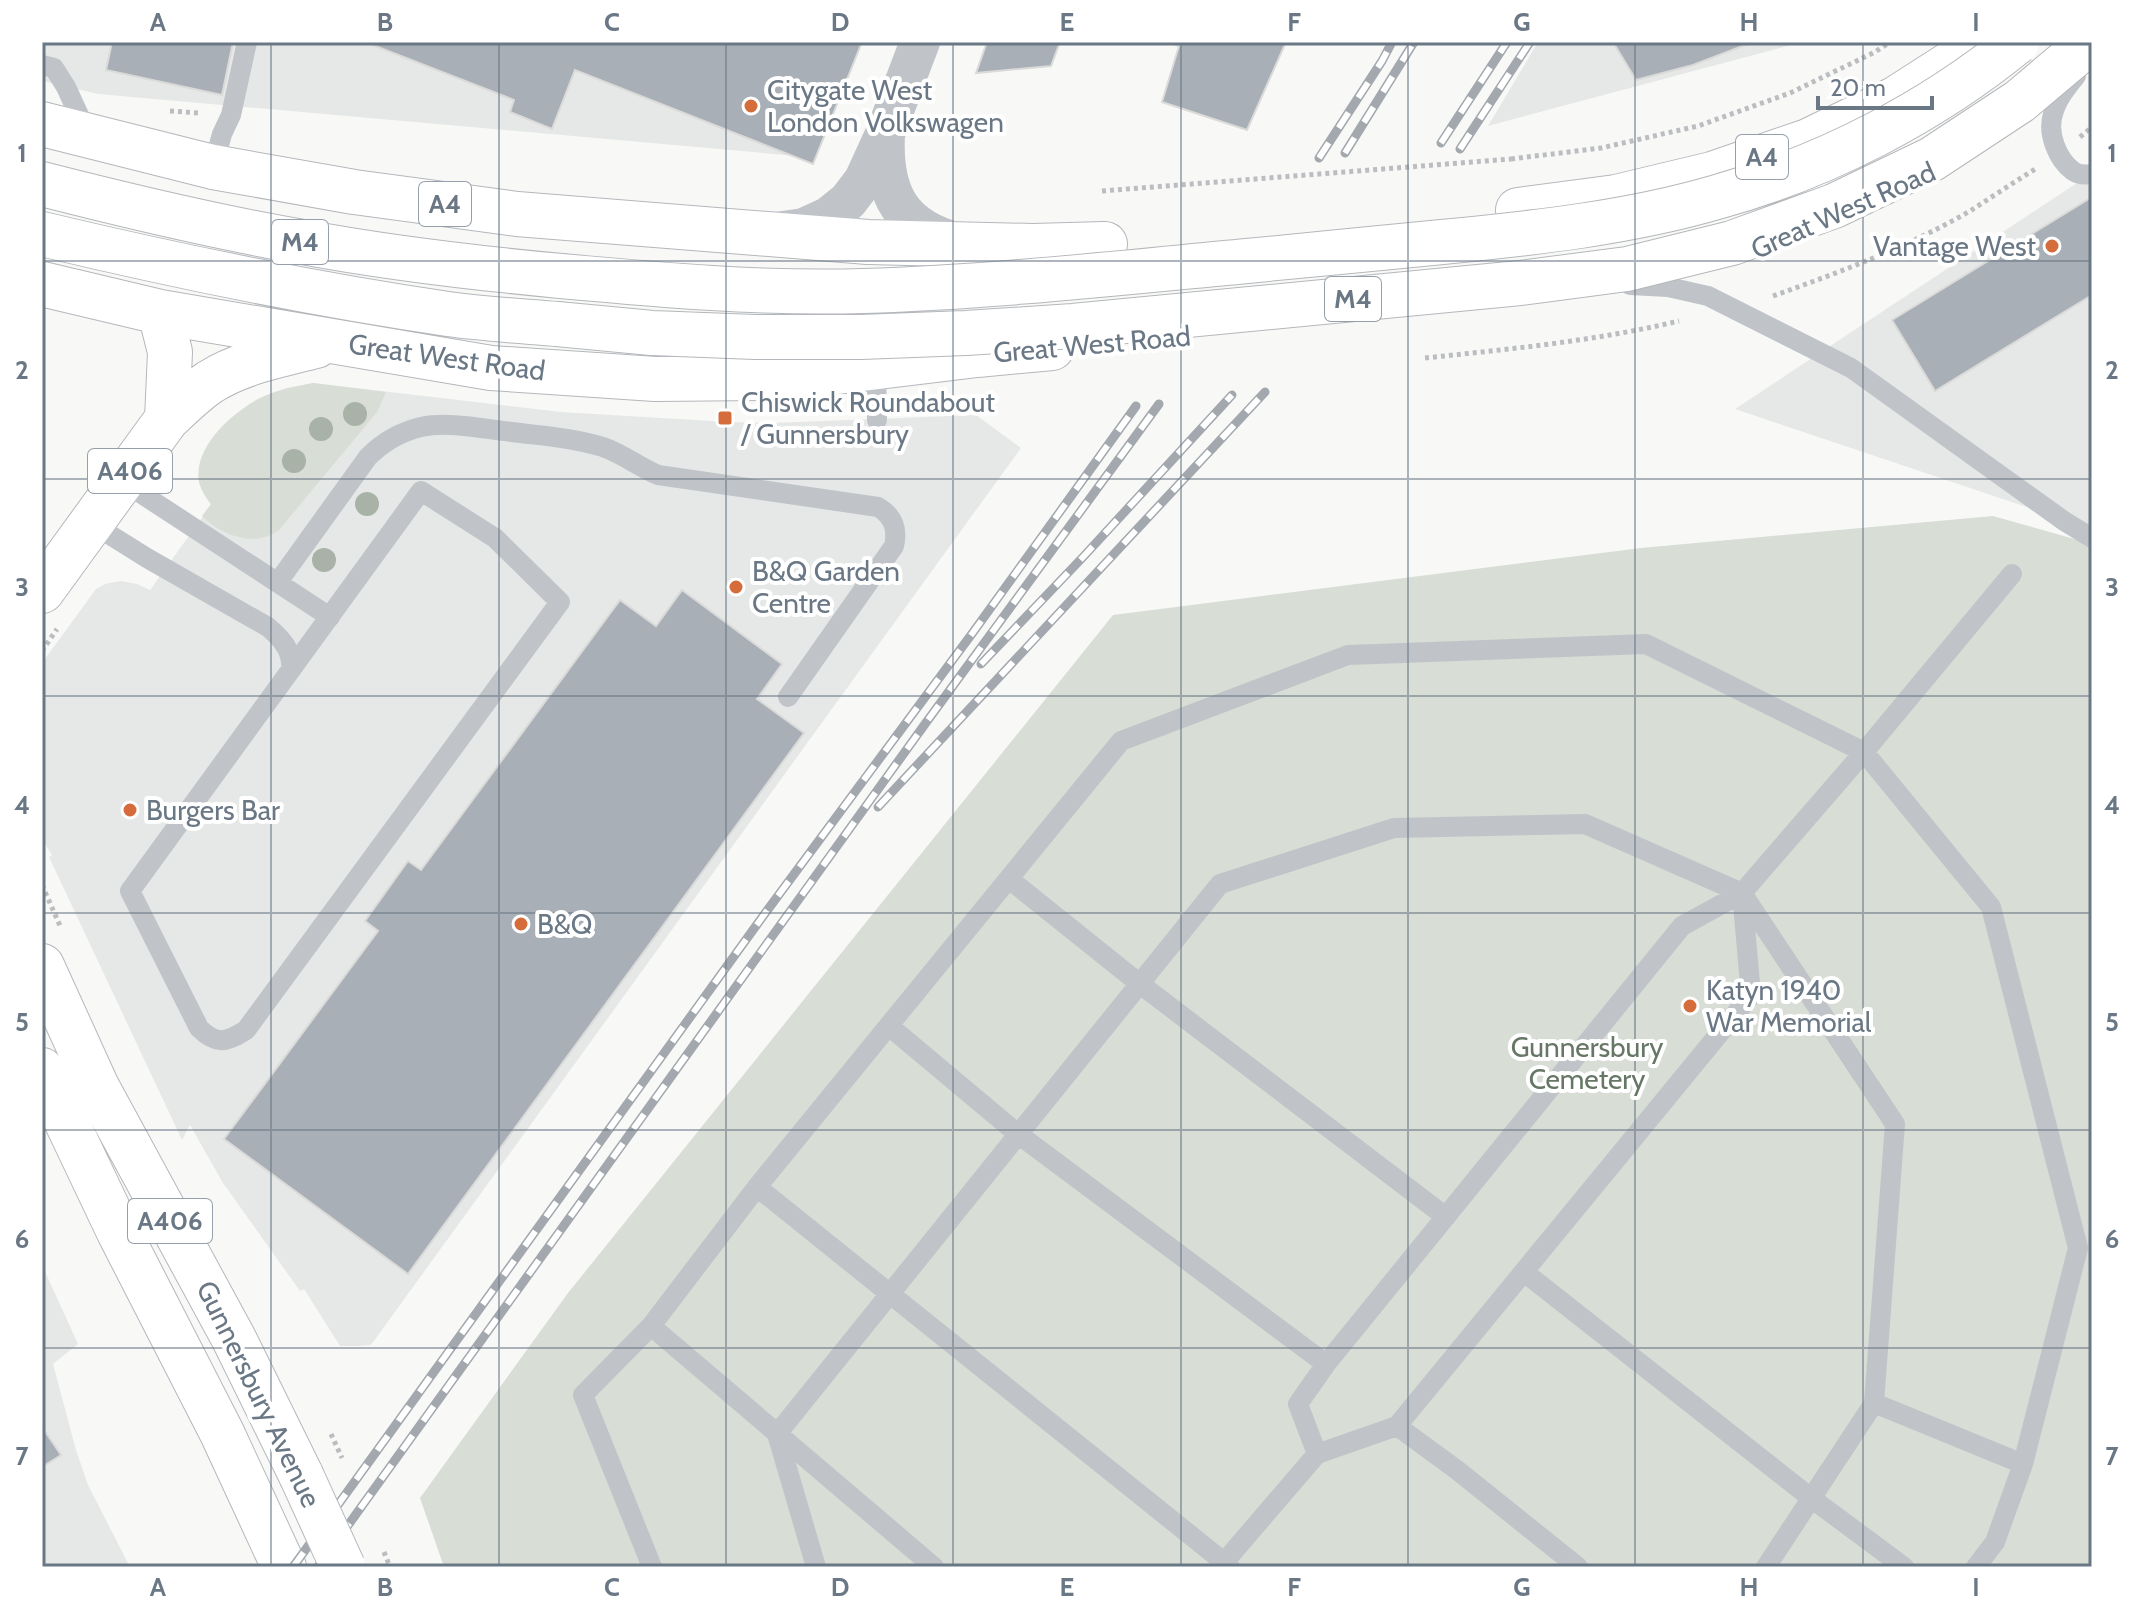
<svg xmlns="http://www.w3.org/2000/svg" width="2134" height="1609" font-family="Cabin,sans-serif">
<rect width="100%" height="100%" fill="#f8f9f7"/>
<path fill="#e6e8e7" d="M42,42H848L797,156L98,94L42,81Z
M1538,42H1802L1488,126Z
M2092,173V529L1735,409Z
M313,383L561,412L729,422L772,423L976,415L1021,448L371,1345L358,1346H340L304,1289L300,1291L223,1183L190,1125L182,1140L49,857L52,855L42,839V663L96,589L105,584L121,581L137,584L150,590L211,505L199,482L201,460L214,437L224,425L235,415L259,399L286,388Z
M42,1265L78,1344L53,1364L76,1450L88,1485L130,1567H42Z"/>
<path fill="#d8ddd6" d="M313,383L386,392L377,412L279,530C255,548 222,536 202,516L211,504C206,498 201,490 199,482C193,447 231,414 258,399C275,390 294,387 313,383Z
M1993,516L2092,544V1567H444L420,1498L568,1293L1113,615L1641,548Z"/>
<path fill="#a9afb6" stroke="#dadad9" stroke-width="2" d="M112,42H233L222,95L106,70Z
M365,42H862L813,164L575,70L552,129L510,112L514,100Z
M987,42H1060L1051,66L976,73Z
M1167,42H1286L1247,130L1162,102L1179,46Z
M1613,42H1753L1693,65L1636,80Z
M2092,197V295L1935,391L1892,320Z
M682,590L782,664L757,699L804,733L408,1274L224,1139L378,931L365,921L408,861L421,870L620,600L656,626Z
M42,1427L61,1455L42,1467Z"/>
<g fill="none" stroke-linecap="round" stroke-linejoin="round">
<defs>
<path id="highway" d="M42,124L213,167L354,192L517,214L868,242L1033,246L1105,244
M42,184C128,206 215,227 303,242C388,258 475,268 561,276
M1518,210L1616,197L1712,174L1808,141L1895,99L1984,42
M42,234C176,266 311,294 448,314C484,319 520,321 557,324
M42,284L160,312L491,368L655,379L763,378L821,374L977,355L1052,348
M160,312L170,352L167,419
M42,591L167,419C181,406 195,392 210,382C242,362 281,355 316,346
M42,966L97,1087L234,1339L301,1475
M42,1070L119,1232L222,1433L284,1567"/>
</defs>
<use href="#highway" stroke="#b4b7bb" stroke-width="46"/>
<path stroke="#bbbdc0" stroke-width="5" stroke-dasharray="4 4" stroke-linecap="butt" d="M170,111L199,113
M2080,137L2092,127
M1511,159L1601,148L1698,126L1790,93L1875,52L1890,42
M1773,296C1840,272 1908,247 1970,211C1992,197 2014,182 2037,168
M1425,358C1510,349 1595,341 1679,321
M42,651L57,629
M42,885L61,928
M384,1552L390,1567"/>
<path stroke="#c0c4c8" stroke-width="20" d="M42,65L54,68L66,87L88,135
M2076,76C2067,87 2057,99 2053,114C2047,133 2057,159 2073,171C2079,175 2086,175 2092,174
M213,167L222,134L231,115L247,42
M1630,285L1668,287L1708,296L1851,368L2064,521L2092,538
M876,368L877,420
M122,481L330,617
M421,491L495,538L560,602L246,1030C226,1043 216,1045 199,1028L130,891Z
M91,523L147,558L268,627C282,639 293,651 291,670
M278,582L368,457C383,442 400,432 421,427C450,421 483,429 512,432C543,436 574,438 603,447C623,454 639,467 658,475L878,507C893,516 898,529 894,546L788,697
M1009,879L1140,984L1446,1217
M1742,893L1864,752L2012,574
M889,1026L1018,1134L1326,1364
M757,1187L1230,1567
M1524,1272L1811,1498L1904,1567
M651,1326L934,1567
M1874,1403L2023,1464
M1397,1426L1457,1470L1578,1567
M652,1567L583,1395L651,1326L757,1187L1121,741L1348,655L1646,644L1864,752L1991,907L2078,1248L2023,1464L1995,1542L1976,1567
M816,1567L777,1434L1220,884L1394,828L1585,824L1742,893L1895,1124L1874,1403L1766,1567
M1220,1567L1317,1454L1397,1426L1751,995L1742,893L1682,926L1326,1364L1298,1404L1317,1454"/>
<path stroke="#c0c4c8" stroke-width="40" d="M885,134C882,193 900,228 959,243
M776,232L804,228L828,217L848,201L864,180L885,134L920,42"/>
<use href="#highway" stroke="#fff" stroke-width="44"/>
<defs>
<path id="rail" d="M1441,143L1507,42
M1460,149L1530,42
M1345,153L1414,42
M1319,158L1382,61L1392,42
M981,664L1084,556L1232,395
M878,807L1265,392
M293,1567L766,912L974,631L1136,406
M318,1567L925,724L1159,404"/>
</defs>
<use href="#rail" stroke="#a2a8ae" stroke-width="9"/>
<use href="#rail" stroke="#fff" stroke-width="6" stroke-dasharray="18" stroke-linecap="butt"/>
<defs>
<path id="highway-bridge" d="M561,276C661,285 762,294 863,291C991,287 1119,273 1247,261C1312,255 1377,248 1442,242C1534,233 1628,223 1717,197C1825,167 1930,113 2017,42
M557,324L652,333L755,337H861L966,333L1073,326L1520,283L1627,269L1732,243L1834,206L1932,159L2020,101L2090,42
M301,1475L343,1567"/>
</defs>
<use href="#highway-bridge" stroke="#b4b7bb" stroke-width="46" stroke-linecap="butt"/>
<path stroke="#bbbdc0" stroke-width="5" stroke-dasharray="4 4" stroke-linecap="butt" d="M1102,191L1511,159
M331,1434L342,1458"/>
<use href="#highway-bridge" stroke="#fff" stroke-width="44"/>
</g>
<g fill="#a8b2a7">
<circle cx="355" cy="414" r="12"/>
<circle cx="321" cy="429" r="12"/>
<circle cx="294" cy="461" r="12"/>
<circle cx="367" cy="504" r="12"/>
<circle cx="324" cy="560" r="12"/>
</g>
<path fill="none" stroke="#6a7785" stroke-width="2" stroke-opacity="0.55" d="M271,42V1567M499,42V1567M726,42V1567M953,42V1567M1181,42V1567M1408,42V1567M1635,42V1567M1863,42V1567M42,261H2092M42,479H2092M42,696H2092M42,913H2092M42,1130H2092M42,1348H2092"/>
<g fill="#d46c3b" stroke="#fff" stroke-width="3">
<circle cx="751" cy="106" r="8"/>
<circle cx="2052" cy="246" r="8"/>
<rect x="717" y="410" width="16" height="16" rx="4"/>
<circle cx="736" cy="587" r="8"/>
<circle cx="130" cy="810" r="8"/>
<circle cx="521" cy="924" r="8"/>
<circle cx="1690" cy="1006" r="8"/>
</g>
<g text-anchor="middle" stroke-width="8" stroke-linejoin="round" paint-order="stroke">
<g fill="#fff" stroke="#97a0aa" stroke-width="2">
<rect x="1736" y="135" width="52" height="44" rx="6"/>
<rect x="419" y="182" width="52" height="44" rx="6"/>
<rect x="272" y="220" width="56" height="44" rx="6"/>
<rect x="1325" y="277" width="56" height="44" rx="6"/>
<rect x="88" y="449" width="84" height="44" rx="6"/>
<rect x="128" y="1199" width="84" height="44" rx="6"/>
</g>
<g font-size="26" font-weight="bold" fill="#6a7785">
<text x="1762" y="166">A4</text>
<text x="445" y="213">A4</text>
<text x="300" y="251">M4</text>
<text x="1353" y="308">M4</text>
<text x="130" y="480">A406</text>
<text x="170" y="1230">A406</text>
</g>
<g font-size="28" fill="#6a7785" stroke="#fff" text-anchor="start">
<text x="767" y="100">Citygate West<tspan x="767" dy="32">London Volkswagen</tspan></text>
<text x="2036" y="256" text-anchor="end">Vantage West</text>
<text x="741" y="412">Chiswick Roundabout<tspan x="741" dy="32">/ Gunnersbury</tspan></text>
<text x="752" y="581">B&amp;Q Garden<tspan x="752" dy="32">Centre</tspan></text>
<text x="146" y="820">Burgers Bar</text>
<text x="537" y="934">B&amp;Q</text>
<text x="1706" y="1000">Katyn 1940<tspan x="1706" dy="32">War Memorial</tspan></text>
</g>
<g font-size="28" fill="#6a7785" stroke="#fff">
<text transform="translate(1843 210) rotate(-24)" y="10">Great West Road</text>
<text transform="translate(1092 344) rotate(-5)" y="10">Great West Road</text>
<text transform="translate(447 357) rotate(8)" y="10">Great West Road</text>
<text transform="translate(259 1394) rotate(64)" y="10">Gunnersbury Avenue</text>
</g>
<g font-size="28" fill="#667765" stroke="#fff">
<text x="1587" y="1057">Gunnersbury<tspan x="1587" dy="32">Cemetery</tspan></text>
</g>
</g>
<rect width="2134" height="1609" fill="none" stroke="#ffffff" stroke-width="88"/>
<path d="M1818 96v12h114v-12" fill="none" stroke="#6a7785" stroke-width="4"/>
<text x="1830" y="96" font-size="24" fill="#6a7785" stroke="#ffffff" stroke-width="6" paint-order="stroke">20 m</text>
<rect x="44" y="44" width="2046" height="1521" fill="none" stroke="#6a7785" stroke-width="3"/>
<g font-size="26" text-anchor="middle" font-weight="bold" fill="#6a7785">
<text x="158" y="31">A</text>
<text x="385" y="31">B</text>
<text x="612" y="31">C</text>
<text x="840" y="31">D</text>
<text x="1067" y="31">E</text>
<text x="1294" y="31">F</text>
<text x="1522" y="31">G</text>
<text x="1749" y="31">H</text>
<text x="1976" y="31">I</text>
<text x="22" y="162">1</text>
<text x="2112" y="162">1</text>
<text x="22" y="379">2</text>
<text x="2112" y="379">2</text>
<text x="22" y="596">3</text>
<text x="2112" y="596">3</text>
<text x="22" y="814">4</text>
<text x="2112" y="814">4</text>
<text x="22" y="1031">5</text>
<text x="2112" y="1031">5</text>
<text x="22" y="1248">6</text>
<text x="2112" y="1248">6</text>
<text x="22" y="1465">7</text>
<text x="2112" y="1465">7</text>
<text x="158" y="1596">A</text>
<text x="385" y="1596">B</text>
<text x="612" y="1596">C</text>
<text x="840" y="1596">D</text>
<text x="1067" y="1596">E</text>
<text x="1294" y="1596">F</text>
<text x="1522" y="1596">G</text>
<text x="1749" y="1596">H</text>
<text x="1976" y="1596">I</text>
</g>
</svg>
